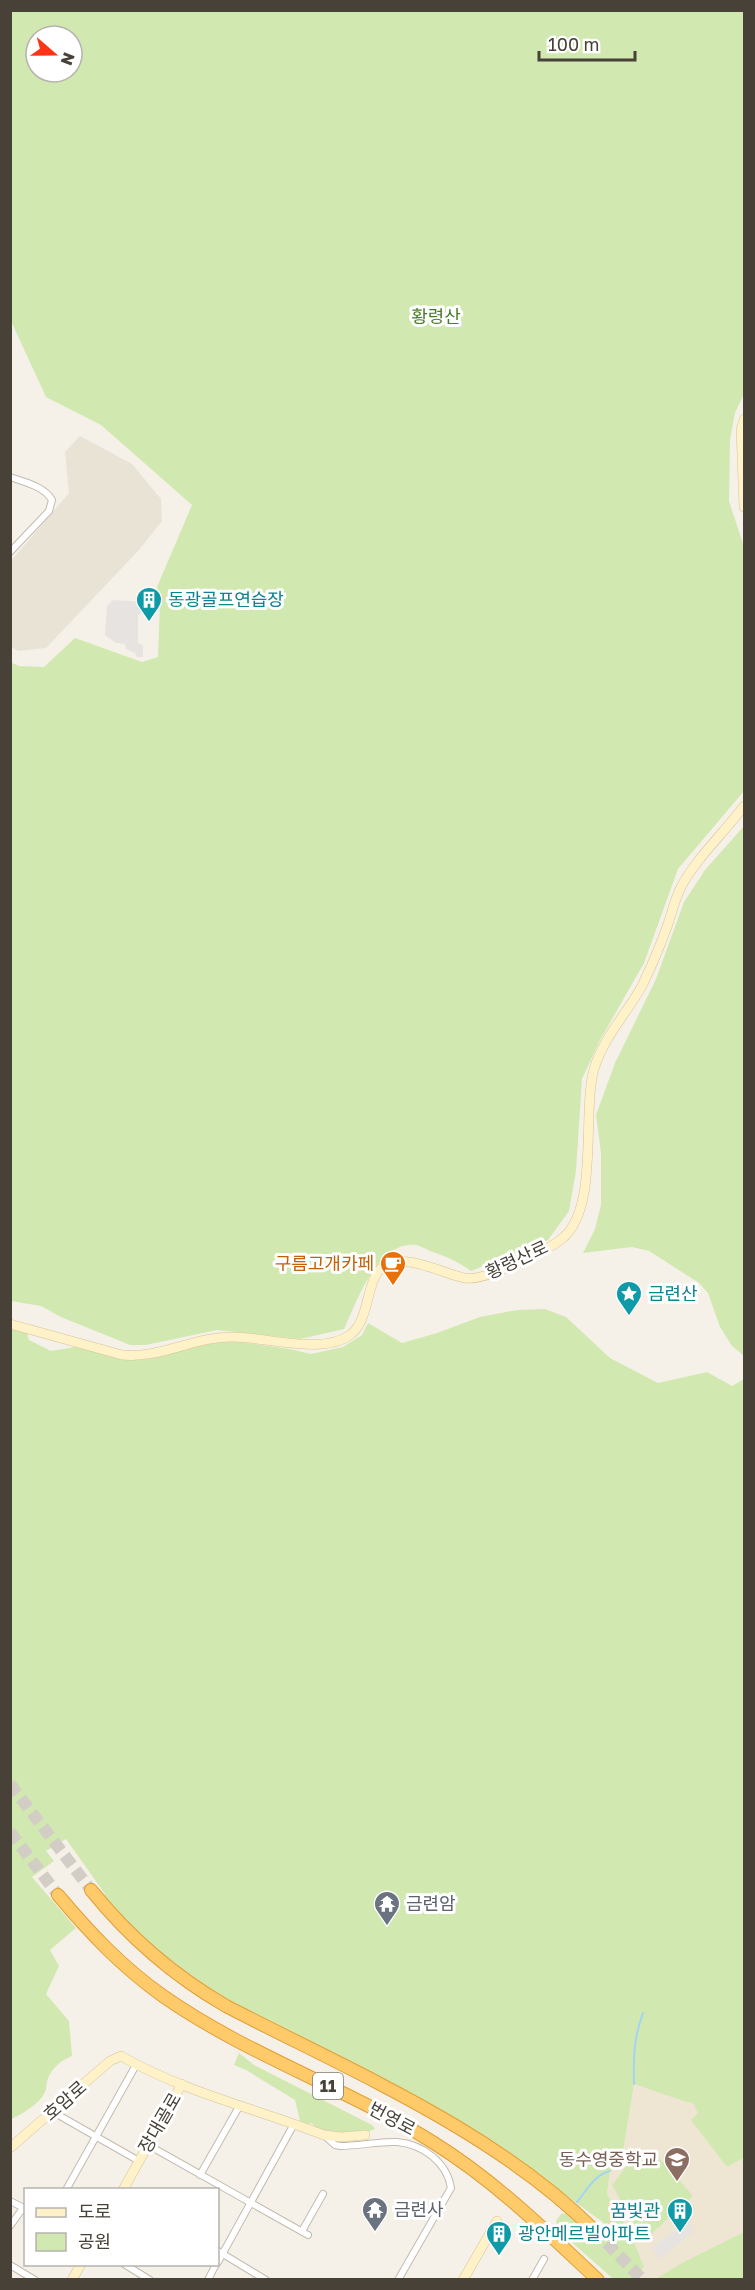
<svg xmlns="http://www.w3.org/2000/svg" width="755" height="2290" font-family="'Golos Text','Noto Sans KR',sans-serif">
<rect width="100%" height="100%" fill="#f5f1e9"/>
<path fill="#e9e3d6" d="M80,436L132,464L161,499L162,521L138,551L46,648L18,651L11,647V561L69,493L65,452Z"/>
<path fill="#eee5d2" d="M634,2084L686,2102L694,2103L727,2167L744,2158V2232L656,2279H640L637,2277L644,2267L632,2237L607,2194L610,2171L618,2162L623,2152Z"/>
<path fill="#d1e9b1" fill-rule="evenodd" d="M11,11H744V394L735,413L730,440L729,501L744,547V791L678,869L644,963L599,1042L582,1079L576,1171L569,1211L548,1240L471,1271C459,1262 447,1257 433,1252C428,1250 421,1246 416,1245C377,1241 357,1301 344,1329L300,1339L217,1330L146,1345H130L61,1317L41,1306L11,1301L10,662L19,666L44,667L75,638L142,662L158,657L160,602L157,587L192,505L101,425L46,397L11,321ZM36,36H72V72H36Z
M744,826V1356L732,1346L720,1327L708,1293L699,1283L649,1251L632,1247L583,1253L595,1229L601,1205V1153L596,1115L615,1063L656,979L684,902L705,870Z
M545,1309L566,1317L610,1358L658,1383L707,1372L732,1386L744,1379V2158L727,2167L691,2120L698,2113L693,2103L686,2102L634,2084L623,2152L618,2162L610,2171L607,2194L632,2237L644,2267L637,2276L640,2279H611L612,2278L559,2231L556,2221L561,2214L568,2213L592,2235L604,2223L557,2189L232,2005L157,1954L102,1898L105,1894L66,1839L46,1851L54,1861L32,1877L76,1928L50,1950L59,1966L46,1994L69,2021L72,2056C60,2061 50,2069 47,2082C46,2085 47,2089 45,2092C40,2104 23,2113 12,2119L10,2116V1327L27,1333L29,1340L51,1351L81,1346L134,1360L149,1359L212,1342L232,1341L290,1349L311,1354L343,1347L362,1335L368,1323L402,1343L437,1333L480,1317L517,1310Z
M239,2053L254,2065L372,2125L375,2129C358,2138 324,2137 311,2123L308,2124L300,2121L295,2100L246,2070L234,2065Z
M650,2151L668,2167L693,2196L650,2235L644,2237L640,2235L612,2185L636,2154L642,2159Z
M744,2232V2279H656L682,2263Z"/>
<path fill="#e6e3e0" d="M113,600L144,602L143,613L138,615V643L143,645V657H137L135,653L126,649L125,644L116,643L105,635L107,606Z
M688,2220L694,2231L660,2259L652,2248Z"/>
<g fill="none" stroke-linecap="round" stroke-linejoin="round">
<path stroke="#a4d4f2" stroke-width="2" d="M634,2084C633,2058 634,2037 643,2013
M577,2202C587,2190 594,2175 610,2171"/>
<path stroke="#d2cec5" stroke-width="12" stroke-dasharray="12 6" stroke-linecap="butt" d="M10,1784L91,1890
M10,1832L58,1895
M594,2230L643,2280"/>
<defs>
<path id="street" d="M10,477C24,482 44,486 52,500L49,511L10,552
M53,2112L139,2161
M325,2136L335,2145L340,2146C358,2146 381,2141 397,2142C422,2144 447,2162 451,2188L398,2280
M148,2145L308,2235
M200,2175L240,2105
M66,2190L136,2065
M10,2201L26,2209
M10,2226L23,2208
M302,2231L323,2194
M218,2251L266,2280
M218,2262L294,2124
M124,2264L150,2280
M10,2265L35,2280
M208,2280L216,2264
M532,2280L544,2259"/>
<path id="secondary" d="M744,419L741,430L744,507
M10,1324L122,1355C161,1359 195,1336 233,1337C266,1337 322,1355 350,1335C371,1320 365,1278 384,1266C405,1252 443,1274 465,1278C484,1282 549,1250 564,1237C599,1205 582,1112 594,1069C603,1038 628,1012 643,984C652,965 661,944 668,924C672,912 675,899 681,887C697,857 724,833 744,806
M10,2148L110,2061L121,2056C184,2092 257,2109 324,2135L341,2137L365,2135
M123,2190L182,2084
M72,2280L81,2264
M463,2280L497,2221"/>
<path id="highway" d="M91,1890C129,1937 174,1976 226,2006C351,2071 493,2130 594,2230
M58,1895C90,1933 122,1967 163,1996C247,2055 347,2088 434,2143C495,2181 546,2231 598,2280"/>
</defs>
<use href="#street" stroke="#c3bbae" stroke-width="8"/>
<use href="#secondary" stroke="#d5c498" stroke-width="10"/>
<use href="#highway" stroke="#e19e36" stroke-width="14"/>
<use href="#street" stroke="#fff" stroke-width="6"/>
<use href="#secondary" stroke="#fff1c8" stroke-width="9"/>
<use href="#highway" stroke="#ffca69" stroke-width="12"/>
</g>
<defs>
<symbol id="building-pin" viewBox="-11 -11 22 30"><path d="M0 17L-7.5 6A9.5 9.5 0 1 1 7.5 6Z" fill="#0f9aa8" stroke="#fff"/><path d="M-4-6H4V6H1V3H-1V6H-4ZM-2.5-4.3h1.7v1.8h-1.7ZM.8-4.3h1.7v1.8H.8ZM-2.5-1h1.7V.8h-1.7ZM.8-1h1.7V.8H.8Z" fill="#fff"/></symbol>
<symbol id="cafe-pin" viewBox="-11 -11 22 30"><path d="M0 17L-7.5 6A9.5 9.5 0 1 1 7.5 6Z" fill="#e8710a" stroke="#fff"/><path d="M-5.5-4.5H6V0H3Q3 3.5 0 3.5H-2.5Q-5.5 3.5-5.5 0ZM3-3.2v2h1.7v-2ZM-6 4.5H4V6H-6Z" fill="#fff"/></symbol>
<symbol id="sight-pin" viewBox="-11 -11 22 30"><path d="M0 17L-7.5 6A9.5 9.5 0 1 1 7.5 6Z" fill="#0f9aa8" stroke="#fff"/><path d="M0-6L1.8-2.2L6-1.7L2.9 1.2L3.7 5.4L0 3.3L-3.7 5.4L-2.9 1.2L-6-1.7L-1.8-2.2Z" fill="#fff"/></symbol>
<symbol id="temple-pin" viewBox="-11 -11 22 30"><path d="M0 17L-7.5 6A9.5 9.5 0 1 1 7.5 6Z" fill="#6b7280" stroke="#fff"/><path d="M0-6L5-2H3V0L6.5 2.5H4V6H1.5V3h-3V6H-4V2.5H-6.5L-3 0V-2H-5Z" fill="#fff"/></symbol>
<symbol id="school-pin" viewBox="-11 -11 22 30"><path d="M0 17L-7.5 6A9.5 9.5 0 1 1 7.5 6Z" fill="#8d6e63" stroke="#fff"/><path d="M0-5L7-2L0 1L-7-2ZM-4 1L0 2.5L4 1V4Q0 6-4 4Z" fill="#fff"/></symbol>
</defs>
<g fill-rule="evenodd">
<use href="#building-pin" x="134" y="585" width="30" height="40"/>
<use href="#cafe-pin" x="378" y="1249" width="30" height="40"/>
<use href="#sight-pin" x="614" y="1279" width="30" height="40"/>
<use href="#temple-pin" x="372" y="1889" width="30" height="40"/>
<use href="#school-pin" x="662" y="2145" width="30" height="40"/>
<use href="#temple-pin" x="360" y="2195" width="30" height="40"/>
<use href="#building-pin" x="665" y="2196" width="30" height="40"/>
<use href="#building-pin" x="484" y="2219" width="30" height="40"/>
</g>
<g text-anchor="middle" stroke-width="6" stroke-linejoin="round" paint-order="stroke">
<rect fill="#fff" stroke="#7f7a73" stroke-width="1.5" x="313" y="2073" width="30" height="26" rx="4.5"/>
<g font-size="16" font-weight="bold" fill="#484137">
<text x="328" y="2092">11</text>
</g>
<g font-size="18" fill="#4a7c28" stroke="#fff">
<text x="436" y="323">황령산</text>
</g>
<g font-size="18" fill="#0d838f" stroke="#fff" text-anchor="start">
<text x="168" y="606">동광골프연습장</text>
<text x="648" y="1300">금련산</text>
<text x="660" y="2217" text-anchor="end">꿈빛관</text>
<text x="518" y="2240">광안메르빌아파트</text>
</g>
<g font-size="18" fill="#484137" stroke="#fff">
<text transform="translate(517 1260) rotate(-25)" y="6">황령산로</text>
<text transform="translate(65 2101) rotate(-41)" y="6">호암로</text>
<text transform="translate(392 2119) rotate(28)" y="6">번영로</text>
<text transform="translate(160 2123) rotate(-60)" y="6">장대골로</text>
</g>
<g font-size="18" fill="#c56008" stroke="#fff" text-anchor="end">
<text x="374" y="1270">구름고개카페</text>
</g>
<g font-size="18" fill="#5b616d" stroke="#fff" text-anchor="start">
<text x="406" y="1910">금련암</text>
<text x="394" y="2216">금련사</text>
</g>
<g font-size="18" fill="#785e54" stroke="#fff" text-anchor="end">
<text x="658" y="2166">동수영중학교</text>
</g>
</g>
<rect width="755" height="2290" fill="none" stroke="#484137" stroke-width="24"/>
<rect x="24" y="2188" width="195" height="78" fill="#ffffff" stroke="#b6b3af" stroke-width="1.5"/>
<rect x="36" y="2208" width="30" height="9" fill="#fff1c8" stroke="#b6b3af" stroke-width="1.5"/>
<text x="78" y="2218" font-size="18" fill="#484137">도로</text>
<rect x="36" y="2233" width="30" height="18" fill="#d1e9b1" stroke="#b6b3af" stroke-width="1.5"/>
<text x="78" y="2248" font-size="18" fill="#484137">공원</text>
<g transform="translate(54 54) rotate(110)"><circle r="28" fill="#ffffff" stroke="#b6b3af" stroke-width="1.5"/>
<path d="M0-4.5L10 22L0 15L-10 22Z" fill="#fe3416"/>
<text y="-9" font-size="16" font-weight="bold" text-anchor="middle" fill="#484137">N</text>
</g>
<path d="M539 51v9h96v-9" fill="none" stroke="#484137" stroke-width="3"/>
<text x="548" y="51" font-size="18" fill="#484137" stroke="#ffffff" stroke-width="4.5" paint-order="stroke">100 m</text>
</svg>
